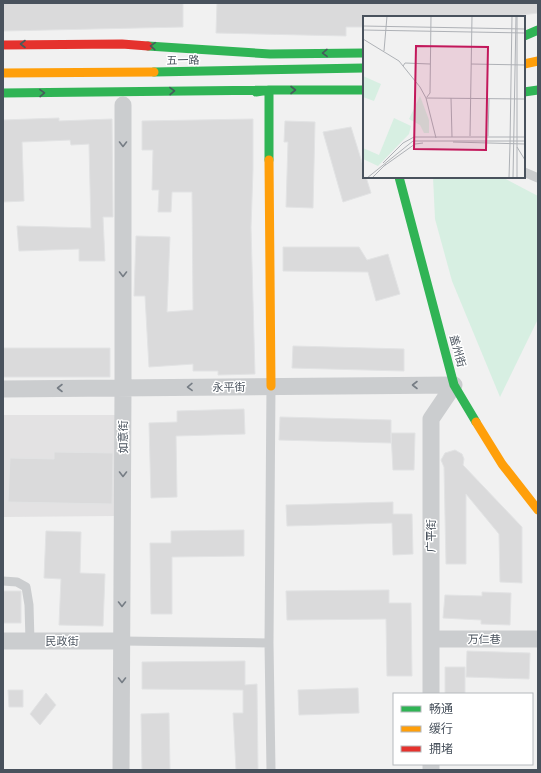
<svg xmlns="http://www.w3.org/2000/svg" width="541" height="773" font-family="'Open Sans','Noto Sans SC',sans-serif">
<rect width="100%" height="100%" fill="#f1f1f1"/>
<path fill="#e3e2e3" d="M3,415H115V516L3,517Z"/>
<path fill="#d7efe2" d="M433,177H502L538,196V319L500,397L452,281L435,219Z"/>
<path fill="#dadadb" stroke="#e2e3e4" d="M3,3H183V27L3,31Z
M217,3H538V13L505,17H364V27H346V36L216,33Z
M59,118V121L112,119L113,217H103L105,261H79V249L19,251L17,226L91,228L89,144L71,145L70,140L22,142L24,201L3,202V120Z
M253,119V169L251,227L255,374L218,375V371H193V364L149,367L145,296H134L136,236L170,237L167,312L193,310L192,192H172L171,212H158L159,190H152L153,150H142V121Z
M285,121L315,122L313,208L286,207L288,142H284Z
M351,127L364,169V177H366L371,193L343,202L323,132Z
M283,247H359L367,260L388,254L400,294L376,301L368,272L283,271Z
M293,346L404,349V371L292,368Z
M3,348H110V377H3Z
M244,409L245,434L176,436L177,497L151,498L149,423L177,422V411Z
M280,417L391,420V443L279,440Z
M391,433H415L414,470H393Z
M455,450L462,454L464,459L463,465L522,527V583L500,582L499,534L466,494V564H446L444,467L441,460L445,453Z
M54,452L113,453L112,504L8,502L10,458L54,459Z
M393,502V514H412L413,554L393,555L392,523L287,526L286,505Z
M244,530V556L172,557V614H151L150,543H171V531Z
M46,531L81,532L80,573L105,574L103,626L59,625L61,579L44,578Z
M389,590V603H411L412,676H387L386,619L287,620L286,591Z
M3,591H21V623H3Z
M482,592L511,593L510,625L481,624V620L443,618L445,595L482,596Z
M467,651L530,653L529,679L466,677Z
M245,661V685L257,684L258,770H236L233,713H243V690L142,689V662Z
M445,667H465V694H445Z
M358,688L359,713L299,715L298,690Z
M8,690H23V707H9Z
M46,693L56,705L40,725L30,714Z
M169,713L170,770H142L141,714Z"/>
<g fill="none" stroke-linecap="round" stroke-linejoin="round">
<path stroke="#cbcdcf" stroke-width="9" d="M524,172L538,178
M271,386L269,643L271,770
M3,581L17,582L26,587L29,605L30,641
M122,641L269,643"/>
<path stroke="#cbcdcf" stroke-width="17" d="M3,389L454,385
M431,639H538
M3,641H122
M431,694V419L454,385
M431,764V770
M121,770L123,388V105"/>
<path stroke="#30b455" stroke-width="9" d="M524,36L538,30
M148,46L270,54L364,53
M154,72L364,68
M256,92L269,90H364
M524,92L538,90
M3,93L269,90V160
M399,177L454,385L476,422"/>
<path stroke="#ff9f0a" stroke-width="9" d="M524,64L538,61
M3,73L154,72
M269,160L271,386
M476,422L502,464L538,510"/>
<path stroke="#e5322d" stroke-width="9" d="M3,45L122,44L148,46"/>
</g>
<defs><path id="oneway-chevron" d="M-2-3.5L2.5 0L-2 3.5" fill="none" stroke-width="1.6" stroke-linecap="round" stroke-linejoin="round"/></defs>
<g stroke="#465c5c">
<use href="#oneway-chevron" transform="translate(23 44) rotate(180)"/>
<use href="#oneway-chevron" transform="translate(153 46) rotate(-176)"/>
<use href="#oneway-chevron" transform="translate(325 53) rotate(179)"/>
<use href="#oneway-chevron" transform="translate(293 90)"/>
<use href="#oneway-chevron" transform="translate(172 91) rotate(-1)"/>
<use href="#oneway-chevron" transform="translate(42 93) rotate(-1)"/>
</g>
<g stroke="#767d85">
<use href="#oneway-chevron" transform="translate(123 144) rotate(90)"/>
<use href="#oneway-chevron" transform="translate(123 274) rotate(90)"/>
<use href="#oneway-chevron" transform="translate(415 385) rotate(180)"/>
<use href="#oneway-chevron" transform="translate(190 387) rotate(179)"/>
<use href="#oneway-chevron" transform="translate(60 388) rotate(180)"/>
<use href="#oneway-chevron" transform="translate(123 474) rotate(90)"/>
<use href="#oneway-chevron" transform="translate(122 604) rotate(90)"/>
<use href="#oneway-chevron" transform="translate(122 680) rotate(90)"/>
</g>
<g text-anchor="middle" stroke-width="3" stroke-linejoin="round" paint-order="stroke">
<g font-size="11" fill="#49525d" stroke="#fff">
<text transform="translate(183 60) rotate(-1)" y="4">五一路</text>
<text transform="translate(458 351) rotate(75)" y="4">盖州街</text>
<text transform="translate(229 387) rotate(-1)" y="4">永平街</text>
<text transform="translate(123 437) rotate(-90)" y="4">如意街</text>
<text transform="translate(431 536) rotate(-90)" y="4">广平街</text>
<text x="484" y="643">万仁巷</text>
<text x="62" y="645">民政街</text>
</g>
</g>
<g transform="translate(363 16)">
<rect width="162" height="162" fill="#f1f1f1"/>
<path d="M0,60L18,68L11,85L0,81ZM57,80L66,104V117H61L57,109L46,103Z" fill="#d7efe2"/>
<path d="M31,102L48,110L46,118L15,150L0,143V132L16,139Z" fill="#d7efe2"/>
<path fill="none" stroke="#aeb1b6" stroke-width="1" d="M0,10L162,13M0,14L162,17M0,23L36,45L57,71L63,82L73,122M21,35L24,0M108,48L162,49M40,50L42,47L67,48M64,81L67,77L68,0M63,82L162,83M88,82L89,121M107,120L109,0M125,120L126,82M90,126L162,128M147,128L149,0M154,128V162M154,128V0M154,131L162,144M20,147L40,127L51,121H162M21,150L52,128L60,127M4,162L50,125H162M9,162L23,148M146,162L147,128M150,162L153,0"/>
<path fill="#c2185b" fill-opacity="0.15" stroke="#c2185b" stroke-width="2" d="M53,30L125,31L123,134L51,133Z"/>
<rect width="162" height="162" fill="none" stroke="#49525d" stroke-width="2"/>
</g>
<rect width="541" height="773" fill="none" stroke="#49525d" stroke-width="8"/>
<rect x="393" y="693" width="140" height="72" fill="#ffffff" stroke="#b6babe"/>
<rect x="401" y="706" width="20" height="6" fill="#30b455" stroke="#b6babe"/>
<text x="429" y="713" font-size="12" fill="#49525d">畅通</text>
<rect x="401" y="726" width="20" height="6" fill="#ff9f0a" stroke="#b6babe"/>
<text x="429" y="733" font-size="12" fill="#49525d">缓行</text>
<rect x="401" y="746" width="20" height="6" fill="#e5322d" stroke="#b6babe"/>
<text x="429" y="753" font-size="12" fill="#49525d">拥堵</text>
</svg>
